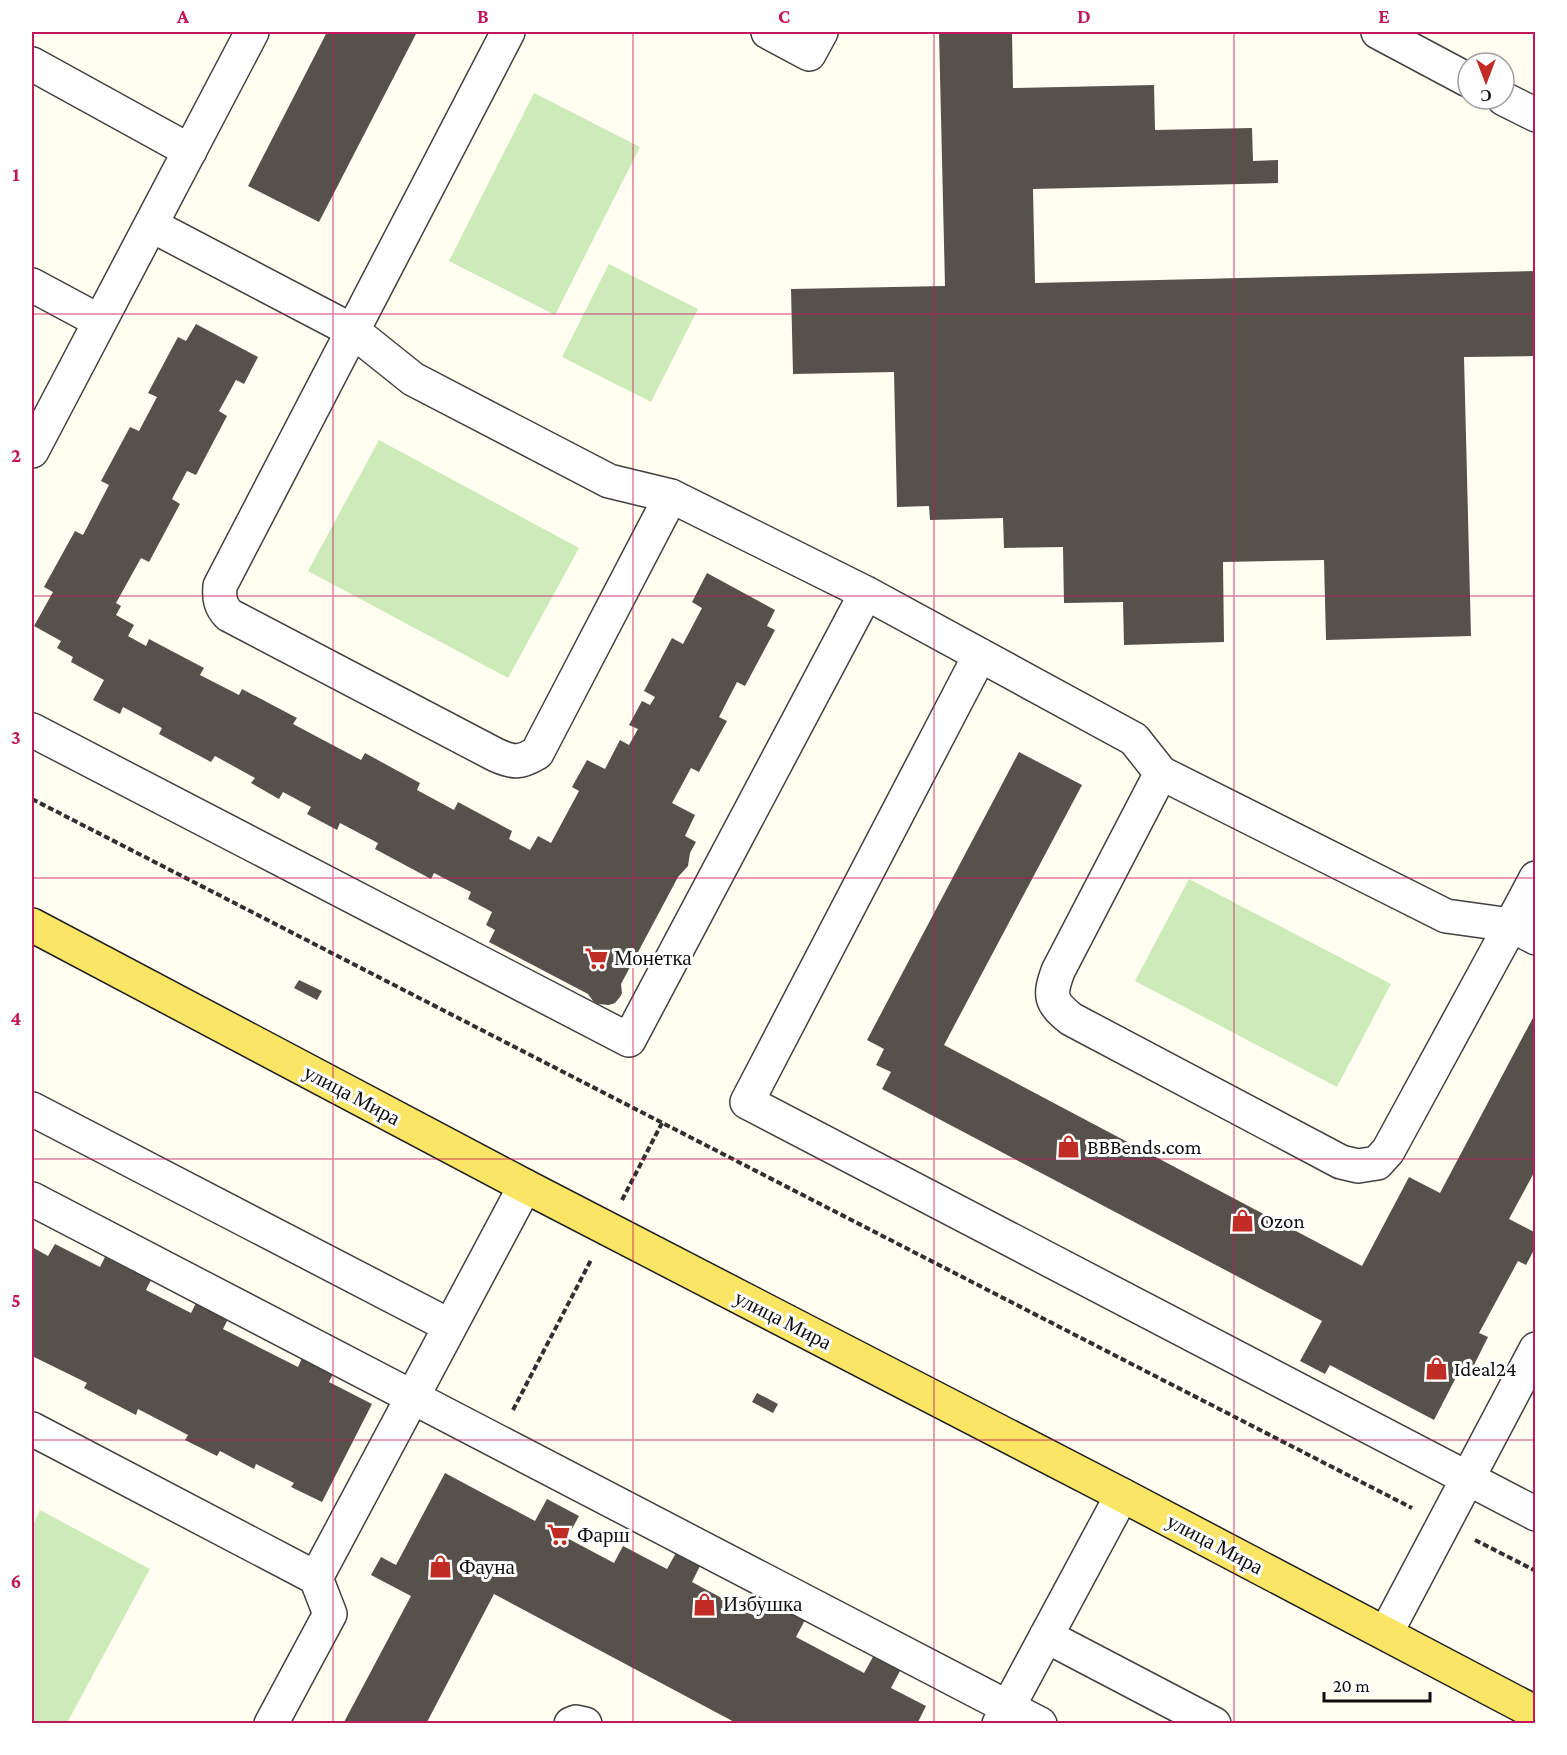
<svg xmlns="http://www.w3.org/2000/svg" width="1567" height="1755" font-family="'Crimson Pro',serif">
<rect width="100%" height="100%" fill="#fffef0"/>
<path fill="#cdeab9" d="M534,93L640,147L555,315L449,261Z
M609,264L698,309L651,402L562,357Z
M379,440L579,548L508,678L308,571Z
M1189,879L1391,984L1337,1087L1135,981Z
M40,1510L150,1569L67,1723H32V1527Z"/>
<path fill="#57514b" d="M327,32H417L319,222L248,186Z
M939,32H1012L1013,88L1154,85L1155,130L1252,128L1253,161L1278,160V183L1033,189L1035,283L1536,271V356L1464,357L1471,636L1326,640L1324,560L1223,562L1224,642L1124,645L1123,602L1064,603L1063,547L1004,548L1003,518L930,520L929,506L897,507L894,372L793,374L791,289L945,286Z
M196,324L258,357L244,384L236,380L219,411L227,416L196,475L187,471L172,499L180,504L149,562L141,558L116,603L121,606L116,615L134,625L128,636L146,646L149,639L204,668L200,675L239,695L242,689L297,718L293,724L361,760L365,753L420,783L417,790L454,810L458,802L512,831L509,839L530,850L538,836L551,843L579,791L572,787L587,760L605,769L620,740L629,745L638,729L629,725L642,701L650,705L655,697L644,691L672,638L683,644L702,608L692,602L707,573L775,610L767,626L775,630L745,686L737,682L719,717L727,721L699,772L691,768L672,803L695,815L685,836L696,842L690,853L688,866L678,877L621,984L622,993L620,997L615,1003L609,1005L598,1004L593,1001L588,994L489,942L495,930L486,925L492,912L468,899L471,892L434,873L431,879L375,849L378,843L340,823L337,830L307,814L311,807L283,792L279,799L251,783L255,778L215,756L211,762L159,734L162,728L123,707L120,714L93,700L104,680L71,662L73,657L57,648L61,641L34,626L53,592L44,587L75,531L83,535L109,485L101,481L130,427L139,431L157,397L148,393L178,337L186,341Z
M1019,752L1082,785L944,1045L1362,1266L1409,1177L1440,1193L1536,1012V1169L1509,1219L1536,1233V1246L1526,1265L1518,1261L1479,1333L1488,1337L1473,1367L1464,1362L1434,1420L1330,1365L1325,1374L1300,1361L1322,1321L882,1089L891,1072L876,1065L884,1049L867,1040Z
M299,980L322,991L317,1000L294,988Z
M55,1244L100,1267L105,1257L151,1280L146,1290L191,1313L196,1303L228,1319L223,1329L298,1367L303,1356L334,1372L329,1382L372,1404L322,1502L291,1487L294,1483L256,1464L254,1469L220,1451L217,1456L185,1440L188,1435L138,1409L136,1415L84,1388L87,1383L32,1356V1247L48,1256Z
M757,1393L778,1404L773,1413L752,1402Z
M445,1473L535,1521L547,1499L579,1516L567,1538L614,1563L623,1546L667,1569L677,1551L701,1564L692,1582L755,1616L764,1598L805,1620L796,1637L864,1673L874,1655L901,1669L891,1688L926,1706L917,1724H738L494,1594L426,1724H343L411,1596L371,1575L381,1557L396,1565Z"/>
<g fill="none" stroke-linecap="round" stroke-linejoin="round">
<defs>
<path id="minor" d="M508,32L220,586C219,598 220,606 229,615L496,755C514,763 520,763 537,753L671,496
M768,32L809,54L821,32
M1378,32L1468,80
M32,64L190,151
M1504,99L1536,115
M151,225L353,331L413,379L609,481L671,496L866,593L1134,739L1161,773
M32,285L99,321
M32,451L252,32
M980,655L747,1102L1536,1514
M32,730L629,1040L866,593
M1161,773L1446,916L1511,925L1388,1151L1377,1163L1358,1166L1341,1162L1071,1019C1050,1002 1049,996 1058,971Z
M1536,878L1511,925L1536,938
M32,1109L450,1326
M32,1199L1040,1724
M32,1429L316,1578L525,1186
M1386,1633L1536,1349
M1046,1636L1214,1724
M271,1724L330,1614L316,1578
M571,1724L576,1722L585,1724
M999,1724L1122,1495"/>
<path id="major" d="M32,925L525,1186L1122,1495L1536,1713"/>
</defs>
<use href="#minor" stroke="#414141" stroke-width="36"/>
<use href="#major" stroke="#1f1f1f" stroke-width="36"/>
<path stroke="#303030" stroke-width="4" stroke-dasharray="6 3" stroke-linecap="butt" d="M32,799L1412,1508
M622,1200L662,1123
M513,1410L591,1260
M1475,1540L1536,1571"/>
<use href="#minor" stroke="#fff" stroke-width="33"/>
<use href="#major" stroke="#fae565" stroke-width="33"/>
</g>
<path fill="none" stroke="#c2185b" stroke-width="1.5" stroke-opacity="0.55" d="M333,32V1724M633,32V1724M934,32V1724M1234,32V1724M32,314H1536M32,596H1536M32,878H1536M32,1159H1536M32,1440H1536"/>
<defs>
<symbol id="supermarket-bare" viewBox="-9 -9 18 18"><path d="M-6-5.5h2.5l.6 2H6L4.5 2H-2.5L-4.4-4H-6ZM-1.5 3.2a1.3 1.3 0 1 0 .1 0ZM3 3.2a1.3 1.3 0 1 0 .1 0Z" fill="#c12d24" stroke="#fff" stroke-width="2.5" paint-order="stroke"/></symbol>
<symbol id="shop-bare" viewBox="-9 -9 18 18"><path d="M-5-2.5h2.3a2.7 3.5 0 0 1 5.4 0H5L5.5 6h-11ZM-1.5-2.5h3a1.5 2.3 0 0 0-3 0Z" fill="#c12d24" stroke="#fff" stroke-width="2.5" paint-order="stroke"/></symbol>
</defs>
<g fill-rule="evenodd">
<use href="#supermarket-bare" x="580" y="942" width="33" height="33"/>
<use href="#shop-bare" x="1052" y="1130" width="33" height="33"/>
<use href="#shop-bare" x="1226" y="1204" width="33" height="33"/>
<use href="#shop-bare" x="1420" y="1352" width="33" height="33"/>
<use href="#supermarket-bare" x="542" y="1518" width="33" height="33"/>
<use href="#shop-bare" x="424" y="1550" width="33" height="33"/>
<use href="#shop-bare" x="688" y="1588" width="33" height="33"/>
</g>
<g text-anchor="middle" stroke-width="6" stroke-linejoin="round" paint-order="stroke">
<g font-size="21" fill="#0e0e0e" stroke="#fff" text-anchor="start">
<text x="614" y="965">Монетка</text>
<text x="1087" y="1154">BBBends.com</text>
<text x="1260" y="1228">Ozon</text>
<text x="1454" y="1376">Ideal24</text>
<text x="577" y="1542">Фарш</text>
<text x="459" y="1574">Фауна</text>
<text x="723" y="1611">Избушка</text>
</g>
<g font-size="21" fill="#0e0e0e" stroke="#fff">
<text transform="translate(352 1095) rotate(28)" y="7">улица Мира</text>
<text transform="translate(783 1320) rotate(27)" y="7">улица Мира</text>
<text transform="translate(1215 1544) rotate(28)" y="7">улица Мира</text>
</g>
</g>
<rect width="1567" height="1755" fill="none" stroke="#ffffff" stroke-width="66"/>
<g transform="translate(1486 81) rotate(180)"><circle r="28" fill="#ffffff" stroke="#9f9f9f" stroke-width="1.5"/>
<path d="M0-4.5L10 22L0 15L-10 22Z" fill="#c12d24"/>
<text y="-9" font-size="16" font-weight="bold" text-anchor="middle" fill="#0e0e0e">С</text>
</g>
<path d="M1324 1692v9h106v-9" fill="none" stroke="#0e0e0e" stroke-width="3"/>
<text x="1333" y="1692" font-size="18" fill="#0e0e0e" stroke="#ffffff" stroke-width="4.5" paint-order="stroke">20 m</text>
<rect x="33" y="33" width="1501" height="1689" fill="none" stroke="#c2185b" stroke-width="2"/>
<g font-size="20" text-anchor="middle" font-weight="bold" fill="#c2185b">
<text x="183" y="23">A</text>
<text x="483" y="23">B</text>
<text x="784" y="23">C</text>
<text x="1084" y="23">D</text>
<text x="1384" y="23">E</text>
<text x="16" y="181">1</text>
<text x="16" y="462">2</text>
<text x="16" y="744">3</text>
<text x="16" y="1025">4</text>
<text x="16" y="1307">5</text>
<text x="16" y="1588">6</text>
</g>
</svg>
